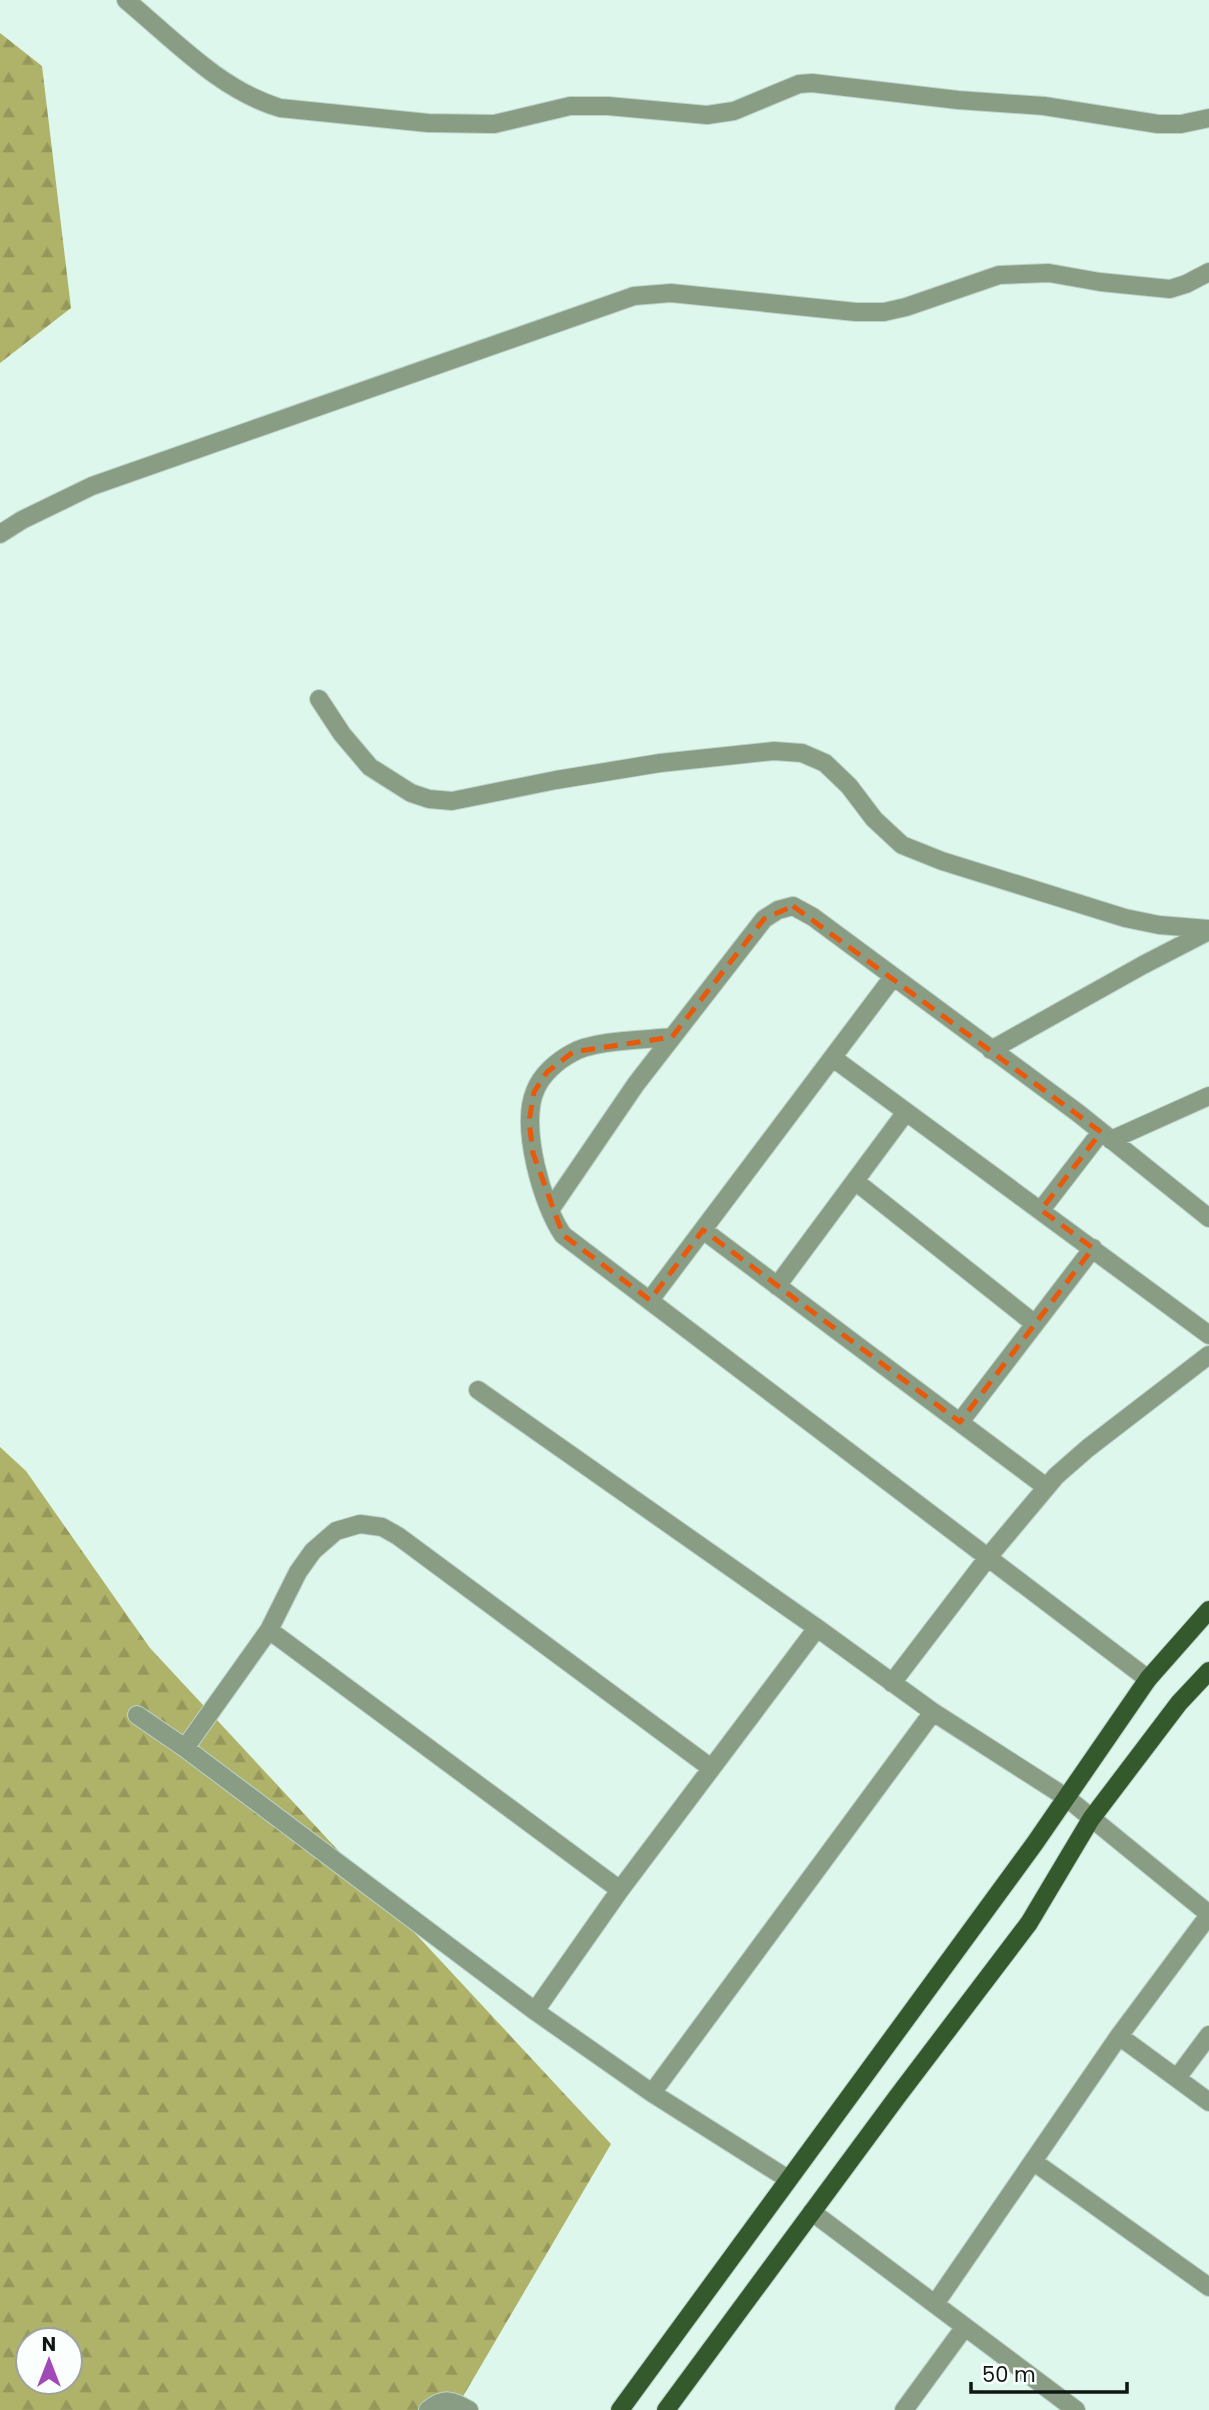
<svg xmlns="http://www.w3.org/2000/svg" width="1209" height="2410" font-family="Poppins,sans-serif">
<defs>
<pattern id="forest-firs" width="22" height="20" patternUnits="userSpaceOnUse" patternTransform="scale(1.75)"><rect width="22" height="20" fill="#afb269"/><path d="M5 1l3.5 6h-7zM16 11l3.5 6h-7z" fill="#95985a"/></pattern>
</defs>
<rect width="100%" height="100%" fill="#def7ed"/>
<path fill="url(#forest-firs)" fill-rule="evenodd" d="M0,33L42,66L71,308L0,363Z
M0,1447L26,1471L150,1648L611,2144L455,2410H0ZM28,2340H70V2382H28Z"/>
<g fill="none" stroke-linecap="round" stroke-linejoin="round">
<defs>
<path id="minor" d="M126,0C174,40 220,90 280,108L428,123L494,124L570,106H608L707,115L734,111L799,84L812,83L958,100L1044,106L1158,124H1181L1209,118
M0,534L22,520L92,486L634,296L671,293L856,312H884L906,307L999,275L1049,273L1100,282L1170,289L1186,284L1209,272
M319,699L342,734L370,767L411,793L429,799L452,801L556,780L660,763L774,751L802,753L825,763L849,786L874,819L902,845L942,861L1125,918L1159,925L1209,929
M672,1037C646,1040 594,1040 572,1053C557,1061 541,1075 535,1091C520,1126 542,1205 563,1235L1148,1679
M991,1050L1143,965L1209,931
M833,1058L1209,1335
M1111,1140L1209,1096
M855,1181L1035,1324
M550,1210L636,1084L764,919L778,910L793,906L813,917L1078,1113L1209,1218
M1041,1210L1101,1132
M703,1230L1046,1487
M777,1286L906,1112
M650,1300L893,977
M478,1390L817,1628
M960,1422L1093,1248
M269,1630L620,1890
M892,1683L989,1556L1056,1476L1088,1448L1209,1355
M137,1715L185,1748L535,2011L652,2093L788,2179
M185,1748L269,1630L298,1572L313,1551L336,1531L360,1524L382,1527L398,1536L711,1768
M535,2011L620,1890L817,1628L933,1712L1067,1798L1209,1914
M1119,2036L1209,2102
M1177,2078L1209,2035
M652,2093L933,1712
M1034,2162L1209,2287
M812,2212L1076,2410
M935,2304L1119,2036L1209,1915
M428,2410C444,2397 452,2400 469,2410
M904,2410L964,2328"/>
<path id="major" d="M620,2410L1035,1843L1148,1679L1209,1610
M666,2410L897,2097L1029,1923L1091,1819L1179,1703L1209,1671"/>
</defs>
<use href="#minor" stroke="#bdd3ca" stroke-width="20"/>
<use href="#major" stroke="#bdd3ca" stroke-width="20"/>
<use href="#minor" stroke="#899d84" stroke-width="18"/>
<use href="#major" stroke="#34592d" stroke-width="18"/>
</g>
<path fill="none" stroke="#e8590c" stroke-width="5" stroke-dasharray="14 9" stroke-linejoin="round" d="M793,906L1101,1132L1041,1210L1093,1248L960,1422L703,1230L650,1300L563,1235L533,1153L529,1121L534,1092L547,1072L573,1052L672,1037L764,919Z"/>
<g transform="translate(49 2361)"><circle r="33" fill="#fafffd" stroke="#9ca2a0" stroke-width="2"/>
<path d="M0-5L12 26L0 18L-12 26Z" fill="#a049b7"/>
<text y="-10" font-size="19" font-weight="bold" text-anchor="middle" fill="#0f1714">N</text>
</g>
<path d="M971 2382v10h156v-10" fill="none" stroke="#0f1714" stroke-width="3.5"/>
<text x="982" y="2382" font-size="21" fill="#0f1714" stroke="#fafffd" stroke-width="5" paint-order="stroke">50 m</text>
</svg>
